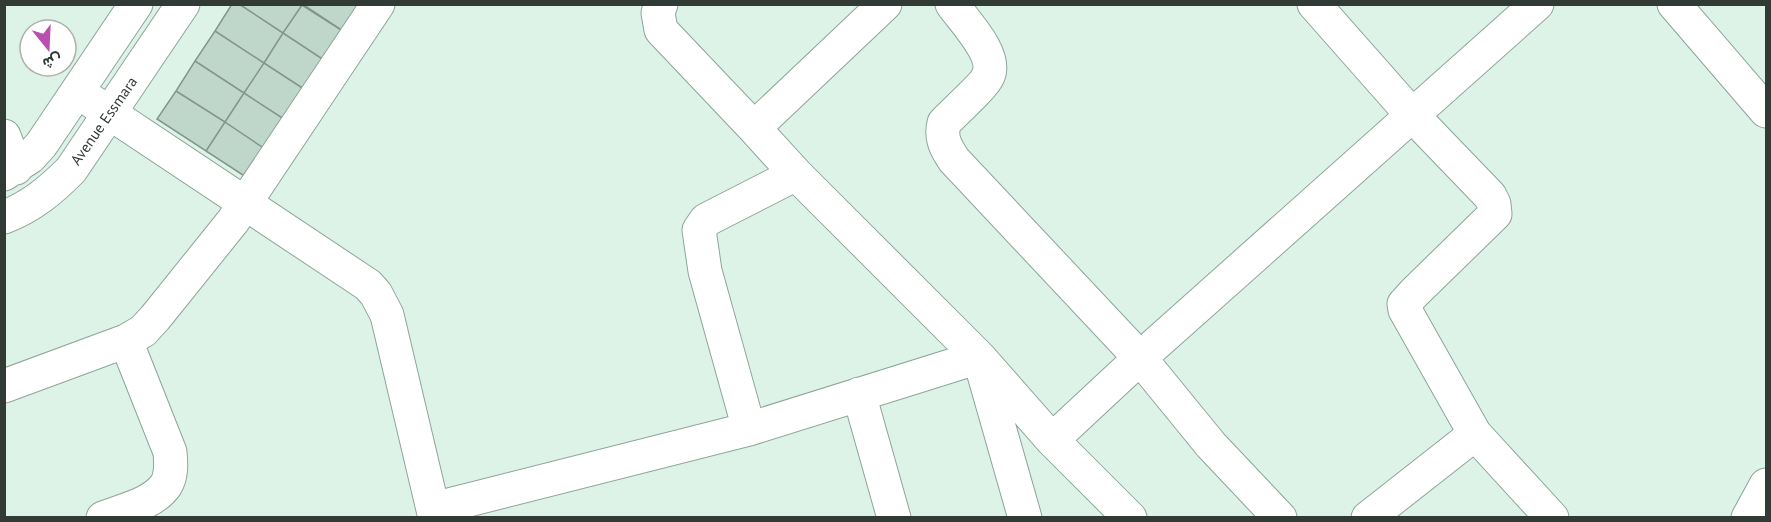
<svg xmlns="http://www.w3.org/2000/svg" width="1771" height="522" font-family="'PT Sans',Vazirmatn,sans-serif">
<rect width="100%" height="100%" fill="#ddf3e8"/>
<path fill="#bfd6cb" stroke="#81968c" stroke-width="1.5" d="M232,4H239L283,33L264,63L215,31Z
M239,4H302V5L283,33Z
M302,4H362L349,35Z
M302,5L349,35L330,64L283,33Z
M215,31L264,63L244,93L195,61Z
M283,33L330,64L310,93L264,63Z
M195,61L244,93L225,122L176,91Z
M264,63L310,93L290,123L244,93Z
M176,91L225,122L206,151L157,119Z
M244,93L290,123L271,153L225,122Z
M225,122L271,153L252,181L206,151Z"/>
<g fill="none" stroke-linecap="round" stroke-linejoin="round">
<defs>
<path id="minor" d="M661,4L658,13L661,30L754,128L796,174L979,357L1052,440L1130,518
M952,4C964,21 998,55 988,76C985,85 952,114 944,123C940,138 946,148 954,160L1140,358L1211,445L1280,518
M1314,4L1412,115L1490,196L1494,204L1495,214L1414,293L1404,304L1405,310L1475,434L1552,518
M1674,4L1766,111
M78,92L368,285L376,294L387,315L435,518
M754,128L885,4
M4,136L16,168
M4,174L30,157L41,145L136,4
M4,217C31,207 51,190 71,170L183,4
M4,386L126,341L143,331L155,318L233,221L378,4
M859,394L894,518
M749,429L705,271L699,230L706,220L796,174
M1052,440L1140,358L1537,4
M433,509L749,429L979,357L1025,518
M103,518C123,510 153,504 166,485C172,475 171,463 170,452L126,341
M1368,518L1475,434
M1748,518L1766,485"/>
</defs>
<use href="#minor" stroke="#8ea49a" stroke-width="35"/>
<use href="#minor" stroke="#fff" stroke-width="33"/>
</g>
<g text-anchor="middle" stroke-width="5" stroke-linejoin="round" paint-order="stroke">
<g font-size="15" fill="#313a35" stroke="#fff">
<text transform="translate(104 121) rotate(-55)" y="5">Avenue Essmara</text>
</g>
</g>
<rect width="1771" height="522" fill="none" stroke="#313a35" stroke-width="12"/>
<g transform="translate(48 48) rotate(162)"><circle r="28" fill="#ffffff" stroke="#adb0ae" stroke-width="1.5"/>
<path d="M0-4.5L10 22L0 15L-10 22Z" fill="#ba4fb1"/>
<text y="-9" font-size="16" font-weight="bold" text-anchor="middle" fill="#313a35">ش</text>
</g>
</svg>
